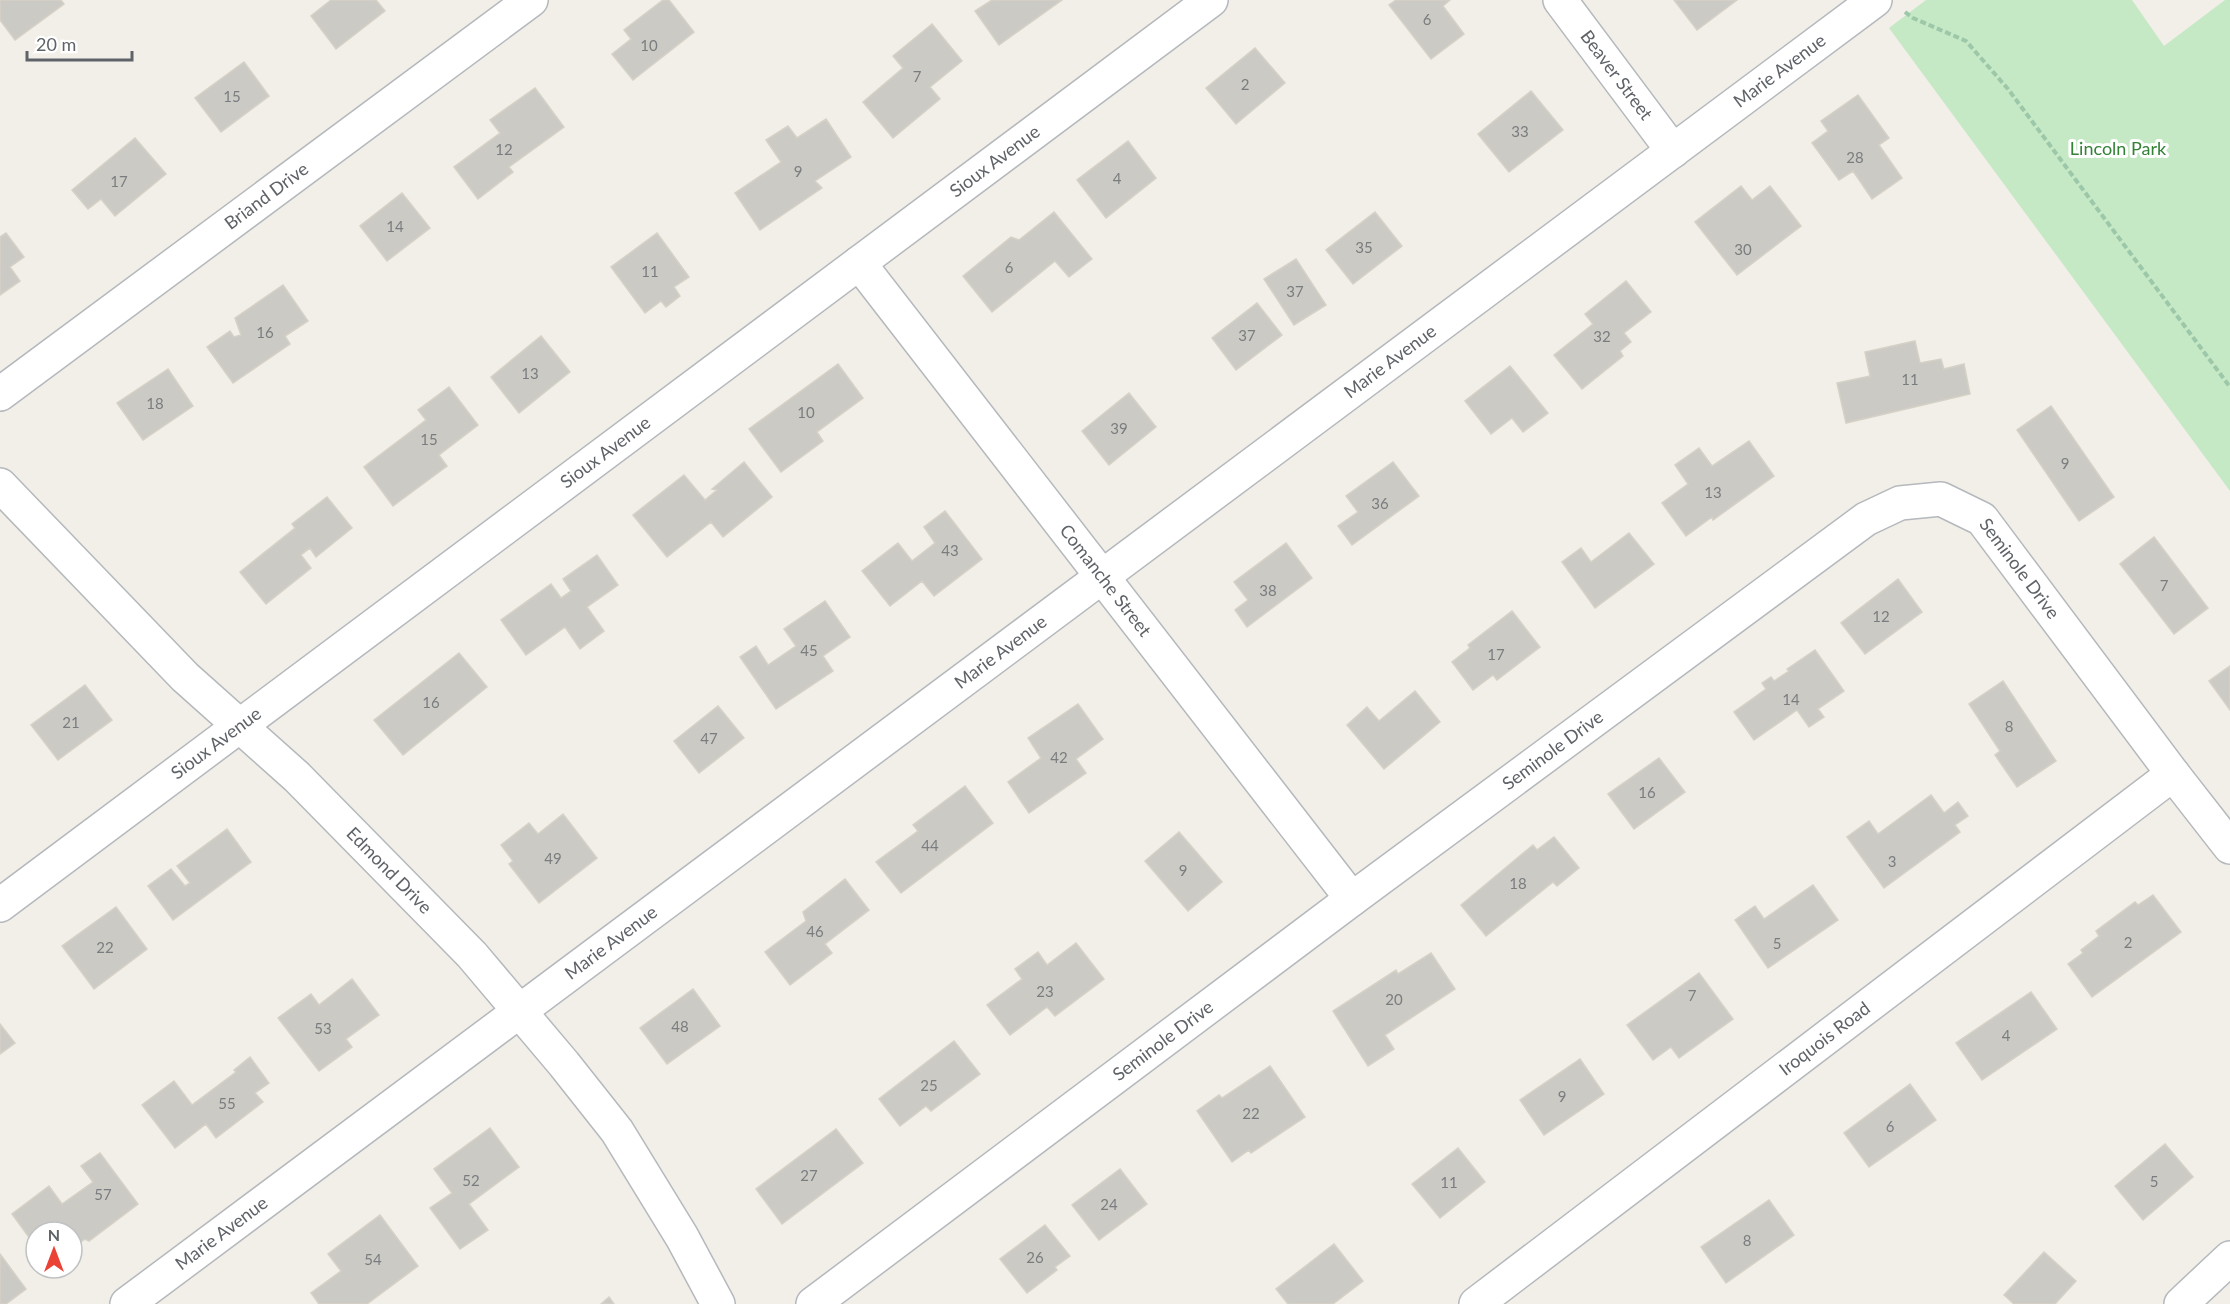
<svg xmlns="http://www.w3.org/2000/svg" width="2230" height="1304" font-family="Lato,sans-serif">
<rect width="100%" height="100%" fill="#f1efe8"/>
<path fill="#c5e8c5" d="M1926,0H2132L2164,46L2225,0H2230V491L1889,28Z"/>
<path fill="#cccac5" stroke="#d6d1c6" stroke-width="1.5" d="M0,0H61L64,4L15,40L0,20Z
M331,0H376L385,11L336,49L311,16Z
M663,0H669L694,32L633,80L612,54L631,39L624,30Z
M992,0H1062L999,45L975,11Z
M1396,0H1450L1443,6L1464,34L1431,59L1389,5Z
M1674,0H1737L1697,30Z
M932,24L962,61L930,87L940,99L893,138L863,102L903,68L893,56Z
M1255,48L1285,83L1236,124L1206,88Z
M244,62L269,96L221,132L195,98Z
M535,88L564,127L509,167L513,172L478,199L454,167L500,133L490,120Z
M1531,91L1563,130L1509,172L1478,134Z
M1858,95L1889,138L1879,145L1902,178L1872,199L1853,171L1839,180L1812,143L1828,131L1821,121Z
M826,119L851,157L815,181L822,188L760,230L735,193L781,162L766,140L788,126L797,138Z
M135,138L166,174L115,216L101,199L88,209L72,190Z
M1128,141L1156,178L1106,218L1077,180Z
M1741,186L1752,200L1770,186L1801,226L1737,275L1695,222Z
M402,193L430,228L387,261L360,226Z
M1054,212L1092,259L1069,277L1055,261L992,312L963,276L1011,237L1019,240Z
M1375,212L1402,246L1353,284L1326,250Z
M6,233L24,257L10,267L20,281L0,295V237Z
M657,233L689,277L674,287L680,296L666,307L661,301L645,313L611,267Z
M1296,259L1326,305L1294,325L1264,279Z
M1626,281L1651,312L1624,333L1631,342L1620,351L1623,356L1582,389L1554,355L1593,324L1585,314Z
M283,285L308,321L285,336L290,344L233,383L207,347L230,331L234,337L241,335L235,318Z
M1257,303L1282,335L1236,370L1212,338Z
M541,336L570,372L519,413L491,377Z
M1915,341L1920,363L1941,359L1944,369L1964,364L1970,394L1846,423L1837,383L1870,376L1865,352Z
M838,364L863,398L817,432L823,441L781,472L749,429Z
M1510,366L1548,413L1523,432L1512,418L1491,434L1465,401Z
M168,369L193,406L143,440L117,403Z
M449,387L478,425L439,455L447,466L393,506L364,467L426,420L418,410Z
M1129,393L1156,427L1109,465L1082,431Z
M2051,406L2114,497L2079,521L2017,430Z
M1749,441L1774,476L1713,520L1712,517L1686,536L1662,503L1688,484L1675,465L1699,448L1712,466Z
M744,462L772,497L723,537L711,522L667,557L633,515L684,475L705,500L717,490L712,489Z
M1393,462L1419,496L1352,545L1338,526L1358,512L1346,496Z
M327,497L352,528L316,557L310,548L301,555L311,568L266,604L240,572L295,528L292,524Z
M945,511L982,559L934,596L922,581L890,606L862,571L898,543L912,561L935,543L924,527Z
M1629,533L1654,564L1595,608L1562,562L1581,548L1591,562Z
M2154,537L2208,608L2174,634L2120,564Z
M1286,543L1312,578L1247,627L1235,610L1248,600L1234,582Z
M597,555L618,585L587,607L604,631L580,649L565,627L526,655L501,620L551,584L561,598L571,591L563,579Z
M1898,579L1922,612L1865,654L1841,623Z
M825,601L850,637L823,656L833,671L776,709L740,657L756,646L768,665L796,646L784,629Z
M1512,611L1540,647L1497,680L1493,675L1473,690L1452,662L1470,648L1468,645Z
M1815,650L1844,691L1818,709L1824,717L1809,727L1797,710L1754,740L1734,712L1766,689L1762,683L1771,677L1774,681L1789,671L1787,669Z
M459,653L487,687L403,755L374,720Z
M2230,666V710L2209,681Z
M2003,681L2056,761L2017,787L1995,755L2000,751L1969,704Z
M85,685L112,720L58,760L31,725Z
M1415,691L1440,722L1384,769L1347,725L1367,707L1379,721Z
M1078,704L1103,739L1076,759L1086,773L1029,813L1008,782L1041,758L1028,738Z
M718,706L744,738L699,773L674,741Z
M1659,758L1685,792L1634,829L1608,794Z
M965,786L993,823L901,893L876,862L918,831L913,825Z
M1931,795L1944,813L1958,802L1968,816L1955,825L1960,832L1884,888L1847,837L1869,821L1878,834Z
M563,814L597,858L539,903L509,864L513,861L501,845L529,823L538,834Z
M227,829L251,862L173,920L148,886L171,869L185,886L190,883L177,866Z
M1179,832L1222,882L1188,911L1145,861Z
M1554,837L1579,868L1557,886L1553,882L1486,936L1461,905L1533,845L1537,850Z
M845,879L869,910L825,944L832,953L790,985L765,952L806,921L803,912Z
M1813,885L1838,920L1768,968L1735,920L1755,906L1764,919Z
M2153,895L2181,932L2092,997L2068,964L2083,953L2081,950L2099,936L2096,931L2135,902L2138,905Z
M116,907L147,949L94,989L62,946Z
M1076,943L1104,979L1055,1016L1047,1007L1010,1035L987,1005L1022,979L1015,969L1038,952L1047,965Z
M1431,953L1455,989L1385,1035L1394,1049L1368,1066L1333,1011L1396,970L1398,974Z
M1699,973L1733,1019L1679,1058L1671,1047L1653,1060L1627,1025Z
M352,979L379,1015L346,1039L352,1047L319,1071L278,1018L311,994L319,1005Z
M693,989L720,1026L667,1064L640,1028Z
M2031,992L2057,1029L1982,1080L1956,1043Z
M0,1024L15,1043L0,1054Z
M954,1041L980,1074L931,1111L926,1106L900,1126L879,1099Z
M250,1057L269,1083L255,1093L263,1102L216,1138L206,1124L175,1148L142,1105L174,1081L192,1105L236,1072L234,1070Z
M1580,1059L1604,1094L1544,1135L1520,1100Z
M1270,1066L1305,1117L1251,1153L1249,1150L1232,1162L1197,1111L1219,1095L1222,1098Z
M1910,1084L1936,1120L1869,1167L1844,1133Z
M490,1128L519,1167L469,1204L488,1230L460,1249L430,1208L452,1193L434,1169Z
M836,1129L863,1163L782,1224L756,1189Z
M2165,1144L2193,1177L2143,1220L2115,1186Z
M1458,1148L1485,1182L1440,1218L1412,1184Z
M100,1153L138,1204L89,1241L85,1239L72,1248V1232H36V1247L12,1214L49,1186L62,1204L93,1182L81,1166Z
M1120,1169L1147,1204L1099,1240L1072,1205Z
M1769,1200L1794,1235L1726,1283L1701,1247Z
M380,1215L418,1266L367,1304H319L311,1293L341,1271L328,1254Z
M1045,1225L1070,1256L1055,1267L1057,1270L1027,1293L1000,1259Z
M1334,1244L1363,1281L1333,1304H1288L1276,1289Z
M2044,1252L2076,1281L2055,1304H2014L2004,1295Z
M0,1254L26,1289L6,1304H0Z
M609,1297L614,1304H601Z"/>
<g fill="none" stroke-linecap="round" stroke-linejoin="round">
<defs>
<g id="minor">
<path id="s1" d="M1560,0L1673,151"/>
<path id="s2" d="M859,263L1352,899"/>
<path id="s3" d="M0,394L531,0"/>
<path id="s4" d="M0,485L185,677L297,777L472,955L564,1064L617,1131L682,1237L718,1304"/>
<path id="s5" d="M0,905L1211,0"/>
<path id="s6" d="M127,1304L1875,0"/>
<path id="s7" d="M813,1304L1352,899L1866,519L1900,503L1941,499L1982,519L2173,774L2230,847"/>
<path id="s8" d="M1476,1304L2173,774"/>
<path d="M2181,1304L2230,1258"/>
</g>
</defs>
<use href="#minor" stroke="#b5b8bc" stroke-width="36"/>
<path stroke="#9cc7a9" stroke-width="4" stroke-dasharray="6 3" stroke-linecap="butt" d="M1905,12L1913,18L1966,41L2008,89L2230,387"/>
<use href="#minor" stroke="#fff" stroke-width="33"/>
</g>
<g text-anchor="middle" stroke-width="6" stroke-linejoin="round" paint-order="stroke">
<g font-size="15" fill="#7a7d7f">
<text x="1427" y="25">6</text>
<text x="649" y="51">10</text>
<text x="917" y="82">7</text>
<text x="1245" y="90">2</text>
<text x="232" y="102">15</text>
<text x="1520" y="137">33</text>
<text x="504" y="155">12</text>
<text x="1855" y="163">28</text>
<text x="798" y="177">9</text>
<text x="1117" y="184">4</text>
<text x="119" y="187">17</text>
<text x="395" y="232">14</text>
<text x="1364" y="253">35</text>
<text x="1743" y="255">30</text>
<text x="1009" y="273">6</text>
<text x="650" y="277">11</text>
<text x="1295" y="297">37</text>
<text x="265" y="338">16</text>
<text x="1247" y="341">37</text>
<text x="1602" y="342">32</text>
<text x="530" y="379">13</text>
<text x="1910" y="385">11</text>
<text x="155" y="409">18</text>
<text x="806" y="418">10</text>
<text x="1119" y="434">39</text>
<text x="429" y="445">15</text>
<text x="2065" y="469">9</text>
<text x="1713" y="498">13</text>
<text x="1380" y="509">36</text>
<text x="950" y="556">43</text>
<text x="2164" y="591">7</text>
<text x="1268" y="596">38</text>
<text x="1881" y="622">12</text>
<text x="809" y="656">45</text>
<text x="1496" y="660">17</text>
<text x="1791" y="705">14</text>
<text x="431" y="708">16</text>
<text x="71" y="728">21</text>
<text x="2009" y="732">8</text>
<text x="709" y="744">47</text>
<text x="1059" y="763">42</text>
<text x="1647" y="798">16</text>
<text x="930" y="851">44</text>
<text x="553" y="864">49</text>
<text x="1892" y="867">3</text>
<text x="1183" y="876">9</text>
<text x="1518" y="889">18</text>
<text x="815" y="937">46</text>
<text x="2128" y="948">2</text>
<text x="1777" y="949">5</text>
<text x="105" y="953">22</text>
<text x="1045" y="997">23</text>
<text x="1692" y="1001">7</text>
<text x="1394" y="1005">20</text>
<text x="680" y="1032">48</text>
<text x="323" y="1034">53</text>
<text x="2006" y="1041">4</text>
<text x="929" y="1091">25</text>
<text x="1562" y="1102">9</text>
<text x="227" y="1109">55</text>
<text x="1251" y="1119">22</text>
<text x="1890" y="1132">6</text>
<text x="809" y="1181">27</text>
<text x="471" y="1186">52</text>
<text x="2154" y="1187">5</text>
<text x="1449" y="1188">11</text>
<text x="103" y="1200">57</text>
<text x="1109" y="1210">24</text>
<text x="1747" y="1246">8</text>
<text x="1035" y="1263">26</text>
<text x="373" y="1265">54</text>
</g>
<g font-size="18" fill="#5f6368" stroke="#fff">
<text dy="6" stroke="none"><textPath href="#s6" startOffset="2062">Marie Avenue</textPath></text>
<text dy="6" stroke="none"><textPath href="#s1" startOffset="94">Beaver Street</textPath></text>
<text dy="6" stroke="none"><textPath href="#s5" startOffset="1242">Sioux Avenue</textPath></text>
<text dy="6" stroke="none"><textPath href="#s3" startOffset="332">Briand Drive</textPath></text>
<text dy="6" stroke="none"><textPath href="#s6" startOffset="1576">Marie Avenue</textPath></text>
<text dy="6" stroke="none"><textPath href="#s5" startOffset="756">Sioux Avenue</textPath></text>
<text dy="6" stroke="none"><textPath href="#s7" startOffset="1500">Seminole Drive</textPath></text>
<text dy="6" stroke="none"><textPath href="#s2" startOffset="402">Comanche Street</textPath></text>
<text dy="6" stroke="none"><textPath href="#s6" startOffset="1090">Marie Avenue</textPath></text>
<text dy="6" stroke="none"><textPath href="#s5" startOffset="270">Sioux Avenue</textPath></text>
<text dy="6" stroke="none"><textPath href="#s7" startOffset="924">Seminole Drive</textPath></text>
<text dy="6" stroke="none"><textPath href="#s4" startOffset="548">Edmond Drive</textPath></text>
<text dy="6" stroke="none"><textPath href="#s6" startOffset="604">Marie Avenue</textPath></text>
<text dy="6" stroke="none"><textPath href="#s8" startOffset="438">Iroquois Road</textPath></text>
<text dy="6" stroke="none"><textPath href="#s7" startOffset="438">Seminole Drive</textPath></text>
<text dy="6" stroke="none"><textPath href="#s6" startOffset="118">Marie Avenue</textPath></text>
</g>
<g font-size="18" fill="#348238" stroke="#fff">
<text x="2118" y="155">Lincoln Park</text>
</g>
</g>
<g transform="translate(54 1250)"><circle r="28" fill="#ffffff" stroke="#bfc1c3" stroke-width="1.5"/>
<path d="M0-4.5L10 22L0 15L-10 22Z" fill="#ea4335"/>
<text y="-9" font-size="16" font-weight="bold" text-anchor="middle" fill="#5f6368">N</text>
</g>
<path d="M27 51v9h105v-9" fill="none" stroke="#5f6368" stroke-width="3"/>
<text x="36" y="51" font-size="18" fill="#5f6368" stroke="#ffffff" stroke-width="4.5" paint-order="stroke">20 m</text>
</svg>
